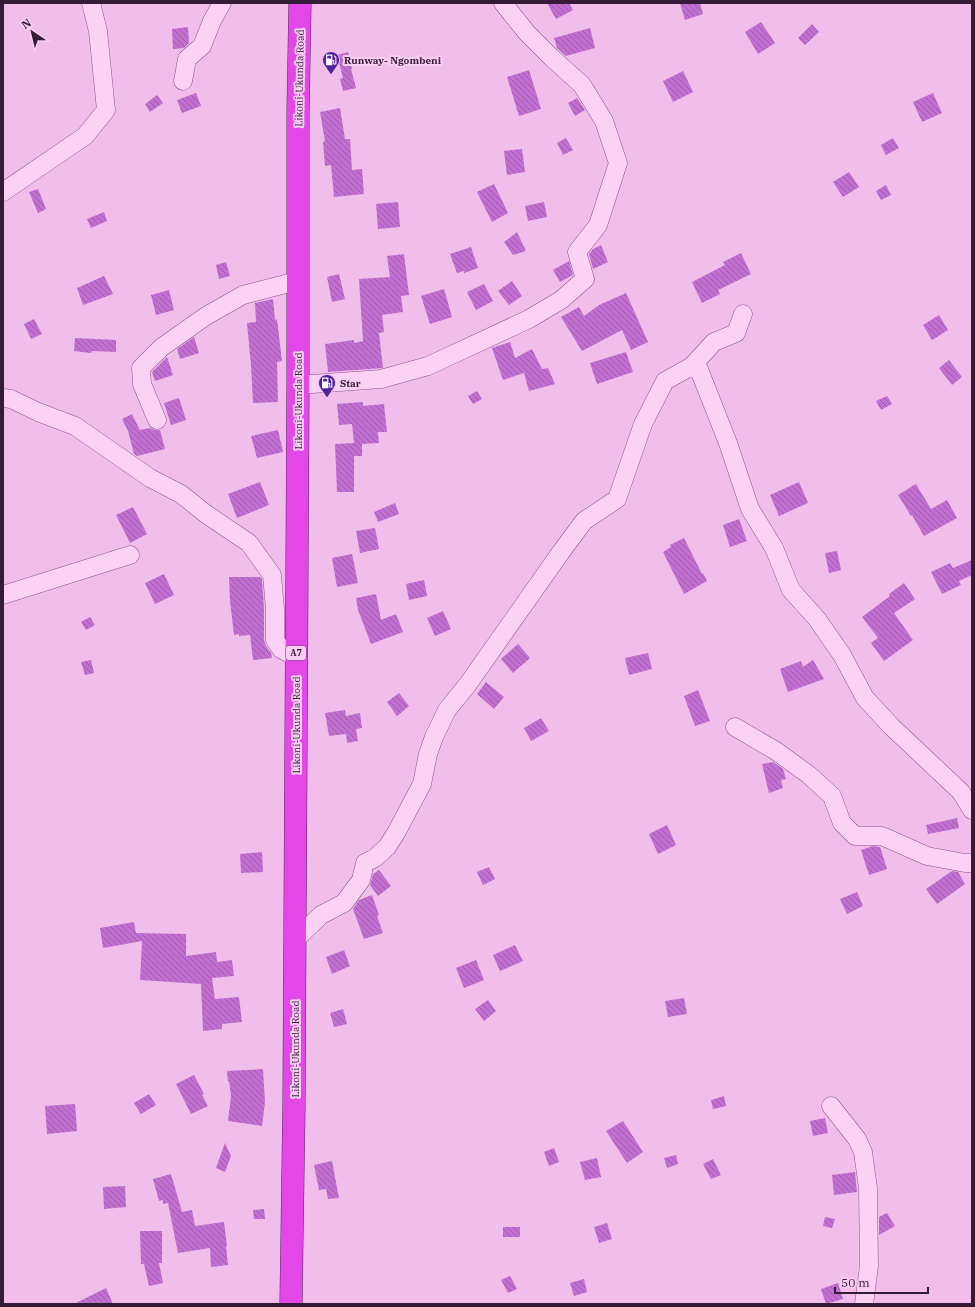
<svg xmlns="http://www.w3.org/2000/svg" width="975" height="1307" font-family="'IBM Plex Serif',serif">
<defs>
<pattern id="building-back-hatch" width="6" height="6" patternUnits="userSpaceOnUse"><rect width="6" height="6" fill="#c170d2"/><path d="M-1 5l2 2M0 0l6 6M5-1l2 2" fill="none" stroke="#9e5bab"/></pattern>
</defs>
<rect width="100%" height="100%" fill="#f1bdeb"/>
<path fill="url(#building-back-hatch)" d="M547,3H569L573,10L556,19Z
M680,3H700L703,14L685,20Z
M761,22L775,43L758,54L745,32Z
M812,24L819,32L805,45L798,38Z
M188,27L189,43L184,48L173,49L172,29Z
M590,28L595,48L566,56L557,48L554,38Z
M348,52L352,69H351L356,88L343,91L340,79L343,78L337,55Z
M529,70L541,109L519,116L507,77Z
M683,71L693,92L673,102L663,81Z
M196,93L201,106L182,113L177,100Z
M933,93L942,113L922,122L913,102Z
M157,95L163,103L150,112L145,104Z
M577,98L585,110L575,116L568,103Z
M340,108L345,139H350L352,170L362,169L364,194L334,197L331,165L325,166L323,142L325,141L320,112Z
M566,138L573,150L563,155L557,143Z
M893,138L899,148L886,155L881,145Z
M522,149L525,172L507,175L504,151Z
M849,172L859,187L843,197L833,182Z
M494,184L508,213L492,222L477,192Z
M886,185L891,195L881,200L876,191Z
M38,189L46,209L38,213L29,192Z
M398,202L400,227L378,229L376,204Z
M544,202L547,217L528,221L525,206Z
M104,212L107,221L91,228L87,219Z
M517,232L526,251L513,255L504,242Z
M601,245L608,262L593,269L589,254L593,249Z
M471,247L478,268L464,273V271L457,273L450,254Z
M741,253L751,274L718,290L720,294L702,303L692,282L725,265L723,262Z
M404,254L409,295L401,296L403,312L382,315L384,332L379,333L383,368L328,372L325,344L354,340V343L363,341L359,279L390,277L387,256Z
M569,261L573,275L560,282L553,270Z
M226,262L230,276L219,279L216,265Z
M339,274L345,299L332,302L327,277Z
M104,276L113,294L83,305L77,288Z
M512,281L522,296L509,305L498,291Z
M484,284L493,301L476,310L467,292Z
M444,289L452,317L430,324L421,296Z
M169,290L174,310L156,315L151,295Z
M626,293L648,342L631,350L622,330L582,351L561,317L579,307L584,316L599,305Z
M273,299L275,320L277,319L282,361L277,362L278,402L253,403L251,365L247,323L256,322L255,303Z
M939,315L948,330L932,340L923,325Z
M34,319L42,334L31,339L24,324Z
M194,337L199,353L180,359L177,349Z
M75,338L116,340V352L92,351L91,353L74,351Z
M510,342L515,358L532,349L542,369L548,368L555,384L529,391L524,373L503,380L492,348Z
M626,352L633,372L597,384L590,363Z
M167,357L173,375L155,381L152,372Z
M949,360L962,377L952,385L939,368Z
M477,391L482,399L473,404L468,396Z
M887,396L892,404L881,410L876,401Z
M179,398L186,420L171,425L164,403Z
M363,402V406L384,404L387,432H378L379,443L362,444V456H354V492H337L335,444L354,443L352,424L339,425L337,404Z
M132,414L140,430L150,428L155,430H160L165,449L137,456L134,454L128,431L122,419Z
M278,430L283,452L257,458L251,436Z
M260,482L269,505L237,518L228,494Z
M799,482L808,503L779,516L770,495Z
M916,484L931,509L947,500L957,518L924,536L912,515L911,516L898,495Z
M395,503L399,514L378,522L374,512Z
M133,507L147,534L130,543L116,515Z
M739,519L747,541L730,547L723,525Z
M375,528L379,549L360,553L356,531Z
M684,538L702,574L703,573L707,581L684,594L663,552L671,547L670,545Z
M837,551L841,570L829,573L825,553Z
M352,554L358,583L337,587L332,558Z
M972,560V575L959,581L961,585L942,594L931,572L950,563L953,568Z
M164,574L174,595L155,604L145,583Z
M229,577H260L262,579L264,609V640L266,646L271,653L272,658L253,660L250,635L239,636V634L234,635L230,601Z
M424,580L427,596L409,600L406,584Z
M904,583L915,599L894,613L913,640L884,661L871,643L878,638L862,617L890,596L889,594Z
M376,594L381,620L396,614L403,632L371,644L358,610L356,598Z
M443,611L451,629L435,636L427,618Z
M90,617L95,625L86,630L81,622Z
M518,644L530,658L513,673L501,659Z
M648,653L652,669L629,675L625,658Z
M91,660L94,673L85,675L81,662Z
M813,660L824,679L788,692L780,669L801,661L803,667Z
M486,682L504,697L494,709L477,694Z
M698,690L710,721L695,726L684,696Z
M399,693L409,706L397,716L387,702Z
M345,710L346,716L360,713L362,728L356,729L358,741L347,743L346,734L329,736L325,713Z
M541,718L549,731L531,741L524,728Z
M773,762L783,769L786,779L781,780L783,788L769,793L762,764Z
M957,818L959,828L928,834L926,825Z
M667,825L676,845L658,854L649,834Z
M873,846L880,847L887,869L869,875L861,850Z
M262,852L263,872L241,873L240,854Z
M489,867L495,879L483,885L477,872Z
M379,870L391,886L378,896L370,885L373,874Z
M952,871L958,872L965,884L937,904L926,889Z
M857,892L863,906L847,914L840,899Z
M372,895L379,915L377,916L383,933L364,939L353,909L359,900Z
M134,922L136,933L186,934V956L216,952L217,962L232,960L234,976L212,978L215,999L239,997L242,1022L222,1024V1029L203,1031L201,984L140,980L142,941L103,948L100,928Z
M515,945L523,961L500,971L493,955Z
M344,950L350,966L332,974L326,957Z
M476,960L484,980L464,988L456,968Z
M684,998L687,1014L668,1017L665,1001Z
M488,1000L496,1011L484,1021L475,1009Z
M343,1009L347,1024L334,1027L330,1013Z
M263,1069L265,1102L262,1126L228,1121L231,1096L229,1081H228L227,1071Z
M194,1075L204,1094L202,1095L208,1106L191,1114L176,1084Z
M149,1094L156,1105L141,1114L134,1103Z
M724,1096L726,1106L713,1109L711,1100Z
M75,1104L77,1131L47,1134L45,1106Z
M825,1118L828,1133L813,1136L810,1121Z
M623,1121L643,1152L627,1163L606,1131Z
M225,1143L231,1156L225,1172L216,1168Z
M554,1148L559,1162L549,1166L544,1152Z
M676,1155L678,1164L667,1168L664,1158Z
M597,1158L601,1177L585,1180L580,1162Z
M713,1159L721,1175L711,1179L703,1164Z
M332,1161L339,1198L328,1199L326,1189L319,1190L314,1165Z
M855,1172L857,1192L834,1195L832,1175Z
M171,1174L182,1212L192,1210L195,1226L224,1222L227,1246H226L228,1265L211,1267L210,1248L178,1253L168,1203L163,1204V1200L159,1201L153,1179Z
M125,1186L126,1207L104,1209L103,1187Z
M264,1209L265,1219H254L253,1210Z
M887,1213L895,1226L879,1235V1217Z
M825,1217L835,1219L832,1228L823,1226Z
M607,1223L612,1239L599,1243L594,1227Z
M503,1227H520V1237H503Z
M140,1231H162V1263H159L163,1283L149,1286L144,1264H141Z
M510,1276L517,1289L508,1293L501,1280Z
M584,1279L587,1292L574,1296L570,1283Z
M838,1283L843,1299L826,1304L821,1289Z
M106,1288L113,1304H74Z"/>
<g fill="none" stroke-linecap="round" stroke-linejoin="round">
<defs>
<path id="minor" d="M183,81L187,59L202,46L212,21L222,3
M3,192L85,136L106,110L98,31L91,3
M696,362L728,443L750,509L774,548L791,590L817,619L842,655L865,698L892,727L961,792L972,810
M298,385L381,379L428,366L529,319L561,300L585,279L577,252L598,225L618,163L604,121L582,85L551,57L527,33L503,3
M3,398L11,399L38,412L75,426L150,478L181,494L206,514L249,543L272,575L275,609V640L281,649L296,657
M157,420L142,384L141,368L162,347L206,316L243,295L297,281
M3,595L130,555
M735,727L776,751L809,775L832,796L842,823L855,836H882L927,856L965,863H972
M295,940L321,915L344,903L361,880L365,863L375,858L387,847L396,833L422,784L428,754L434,737L447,710L468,684L561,552L584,521L617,499L643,424L665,381L692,366L714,342L736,333L743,314
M831,1106L857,1139L863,1152L868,1188L869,1266L864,1304"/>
<path id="highway" d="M291,1304L294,1102L298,385V112L300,3"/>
</defs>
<use href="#minor" stroke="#87558a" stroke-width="19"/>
<use href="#highway" stroke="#522a57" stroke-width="23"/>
<use href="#minor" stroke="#fbd1f6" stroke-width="18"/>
<use href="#highway" stroke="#e347e8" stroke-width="22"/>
</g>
<defs>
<symbol id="fuel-pin" viewBox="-11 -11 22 30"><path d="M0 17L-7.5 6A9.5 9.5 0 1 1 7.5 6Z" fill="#53219d" stroke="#f8cef3"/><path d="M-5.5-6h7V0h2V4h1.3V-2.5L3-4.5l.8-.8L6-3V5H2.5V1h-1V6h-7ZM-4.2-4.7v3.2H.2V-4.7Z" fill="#fff"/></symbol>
</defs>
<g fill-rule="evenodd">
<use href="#fuel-pin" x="321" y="50" width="20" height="27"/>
<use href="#fuel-pin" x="317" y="373" width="20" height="27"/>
</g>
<g text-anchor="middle" stroke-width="4" stroke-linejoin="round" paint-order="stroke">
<rect fill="#f8cef3" stroke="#705170" stroke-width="1" x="286" y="646" width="20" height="14" rx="3"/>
<g font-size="9" font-weight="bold" fill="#351b38">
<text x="296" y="656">A7</text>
</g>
<g font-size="10" font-weight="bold" fill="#351b38" stroke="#f8cef3" text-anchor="start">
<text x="344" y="64">Runway- Ngombeni</text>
<text x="340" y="387">Star</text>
</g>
<g font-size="10" fill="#351b38" stroke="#f8cef3">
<text transform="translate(299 78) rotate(-89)" y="4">Likoni-Ukunda Road</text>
<text transform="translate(298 401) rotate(-90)" y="4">Likoni-Ukunda Road</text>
<text transform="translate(296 725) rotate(-90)" y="4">Likoni-Ukunda Road</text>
<text transform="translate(295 1049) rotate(-90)" y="4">Likoni-Ukunda Road</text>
</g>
</g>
<rect width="975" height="1307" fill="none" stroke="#351b38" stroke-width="8"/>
<g transform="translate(32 32) rotate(325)" stroke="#f8cef3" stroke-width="3" paint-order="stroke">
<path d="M0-3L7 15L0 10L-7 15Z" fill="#351b38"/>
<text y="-6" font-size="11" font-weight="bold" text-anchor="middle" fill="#351b38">N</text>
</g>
<path d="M835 1287v6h93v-6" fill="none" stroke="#351b38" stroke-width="2"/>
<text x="841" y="1287" font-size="12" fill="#351b38" stroke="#f8cef3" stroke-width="3" paint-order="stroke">50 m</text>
</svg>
